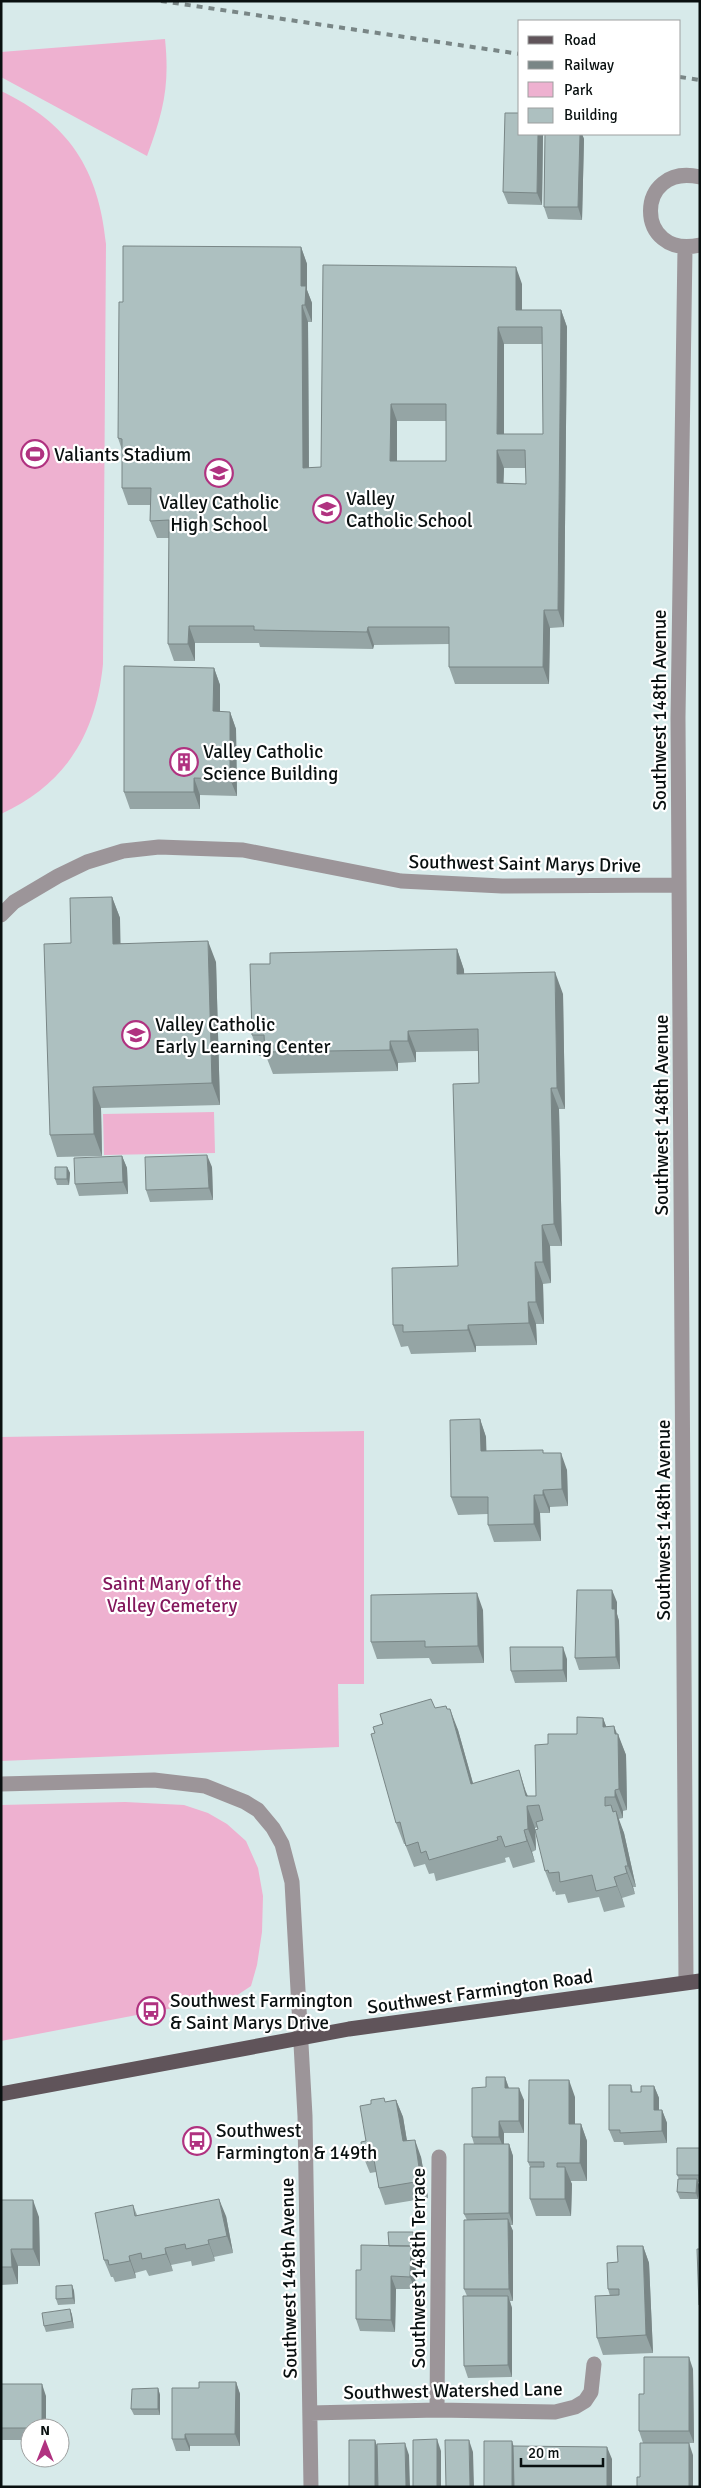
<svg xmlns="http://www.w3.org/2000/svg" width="701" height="2488" font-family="Signika,sans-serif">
<rect width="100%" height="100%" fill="#d7eaea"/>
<path fill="#eeb1d0" d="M165,39C170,86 163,113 147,156L1,77V52Z
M1,91C69,123 99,170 106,244L103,664C96,734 66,784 1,814Z
M214,1112L215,1153L104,1155L103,1114Z
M364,1431V1684H338L339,1747L1,1761V1437Z
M125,1802L184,1805L208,1813L227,1824L246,1841L258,1868L263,1896L262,1932L257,1965L251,1986L236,1996L1,2041V1805Z"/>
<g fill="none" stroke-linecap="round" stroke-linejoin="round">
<path stroke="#9c9599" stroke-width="15" d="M700,177C634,162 634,260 700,245
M685,248L678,718L686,1982
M1,915L14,902L58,876L87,862L123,851L159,847L243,850L401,881L502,886L679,885
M1,1784L154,1780L205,1786L245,1802L258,1810L273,1828L282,1844L292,1882L305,2116L311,2487
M437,2410L439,2157
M310,2413L437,2410L555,2412L575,2407L585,2401L591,2392L594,2364"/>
<path stroke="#60545a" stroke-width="15" d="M1,2094L349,2029L700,1981"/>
<path stroke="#798686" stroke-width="4" stroke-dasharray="6 6" stroke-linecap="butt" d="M161,1L520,54
M680,77L700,80"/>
</g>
<path fill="#95a5a5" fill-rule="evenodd" d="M520,134H543L542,205L508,204L503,192Z
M545,134H582L584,139L582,220L548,219L544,207Z
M301,247L307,264V290L312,303V322H308L309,468L321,467L522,284V310H561L567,327L564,627L550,628L549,684H455L449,667V644L374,645L373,649L260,647L259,643H195V661H174L168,644L169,538H157L150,521L151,505H128L122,488V450L118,438L123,302ZM504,344H543V434H504ZM397,421H446V461H397ZM504,468H526V484L503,483Z
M214,668L220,685V712H230L236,729L237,796L200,795V809H130L124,792Z
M112,897L120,918V943L216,962L220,1105L101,1108L102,1156L57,1157L50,1135L71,943Z
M457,949L464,970V974L563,994L565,1109H559L562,1246H550L551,1283L543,1284L544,1324H536L537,1345L476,1346V1352L411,1354L408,1346L401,1347L393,1325L458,1266L479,1083L478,1051L416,1052V1062L398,1063V1071L273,1074L266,1056H259L252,1035L270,964Z
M122,1156L127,1168L128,1194L79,1196L75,1184Z
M67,1167L70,1173L69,1185H57L55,1179Z
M212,1167L213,1200L150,1202L146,1190Z
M480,1419L486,1437V1451L544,1453L567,1470L568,1506L550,1507V1513H540L541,1541L494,1542L488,1525V1514L458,1515L451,1497Z
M617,1602V1614L619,1621L620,1669L579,1670L575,1658Z
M483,1610L484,1663L432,1664L429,1658L377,1659L371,1642Z
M567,1659V1682L515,1683L511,1671Z
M435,1708L447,1709L458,1730L473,1783L526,1792L528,1796H536L548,1744L577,1734L603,1718L606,1727L614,1726L626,1755L627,1810L623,1811V1818L618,1819L624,1833L636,1887H633L635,1894L622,1898L625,1907L604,1912L599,1897L568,1903L565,1894L556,1895L555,1891L553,1892L545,1871L538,1827L535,1828L536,1850L532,1852L535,1862L513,1868L509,1857L505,1858L506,1862L436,1881L434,1873L429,1874L425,1864L414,1867L405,1844H404L396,1823Z
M505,2077L509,2088L524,2100V2133H504V2144H509L513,2156V2225H510L513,2231V2301H510L512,2308V2377L468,2378L464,2366L467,2296L464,2289L467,2220L464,2214L474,2144L472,2137L486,2087Z
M631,2085L633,2092H641L654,2086L659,2098V2110H662L667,2123V2143L624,2145L623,2142H614L609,2130Z
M575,2097V2124H581L587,2141V2181H570L572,2184L571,2216H536L530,2199V2167L528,2162Z
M396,2100L403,2117L407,2141L421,2157L428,2198L385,2205L379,2188L376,2172L370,2173L363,2156L366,2141L386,2102Z
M700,2148V2182H698L699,2185L698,2199H680L677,2192L679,2179L677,2175Z
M1,2200L39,2217L40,2266H18V2284L1,2285Z
M133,2205L137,2215L226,2216L233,2253L214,2257L215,2261L192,2266L191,2261L171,2265L173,2271L149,2276L146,2270L135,2273L136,2278L115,2282L113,2277H111L104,2260Z
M413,2232L415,2238L416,2253L414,2254L416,2258L415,2289H396L395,2332L360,2331L356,2319L361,2270L389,2246Z
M643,2246L649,2263L653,2353L603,2355L597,2338L610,2296L608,2289L618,2262Z
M72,2285L74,2291L75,2304L58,2305L56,2299Z
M70,2309L72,2315L74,2328L46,2332L44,2326Z
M693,2369L694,2443H643L639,2431L644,2394Z
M236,2382L240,2394V2446H190V2451H176L172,2439L199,2388Z
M1,2384L46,2396V2428H30V2440H2L1,2437Z
M158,2388L160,2395V2415H134L131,2409Z"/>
<path fill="#798686" d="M538,134H543L542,205L537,193Z
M580,134H582L584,139L582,220L578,207Z
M301,247L307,264V290L312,303V322L305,305L301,286Z
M516,267L522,284V327L516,310Z
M302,305L308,322L309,485L303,468Z
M561,310L567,327L564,627L558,610Z
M498,327L504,344V451L497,434Z
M391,404L397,421V479L390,461Z
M497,450L504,468L503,500L497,483Z
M544,610L550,628L549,684L543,667Z
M189,626L195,643V661L188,644Z
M368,627L374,645L373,649L367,632Z
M214,668L220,685V729L213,711Z
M230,712L236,729L237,796L230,779Z
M194,778L200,795V809L194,792Z
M112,897L120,918L121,965L113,944Z
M208,941L216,962L220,1105L212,1083Z
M457,949L464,970L465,995L457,974Z
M555,972L563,994L565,1109L557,1088Z
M408,1031L416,1052V1062L408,1041Z
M390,1041L398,1063V1071L390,1050Z
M93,1087L101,1108L102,1156L94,1134Z
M551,1088L559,1109L562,1246L554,1224Z
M207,1155L212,1167L213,1200L209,1188Z
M122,1156L127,1168L128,1194L123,1182Z
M67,1167L70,1173L69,1185L67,1179Z
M542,1225L550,1246L551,1283L543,1262Z
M535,1262L543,1284L544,1324L536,1302Z
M528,1302L536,1324L537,1345L529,1323Z
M468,1325L476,1346V1352L468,1330Z
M480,1419L486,1437L487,1468L481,1451Z
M561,1453L567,1470L568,1506L562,1489Z
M543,1490L550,1507V1513L543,1495Z
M534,1495L540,1513L541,1541L534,1524Z
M612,1590L617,1602V1614L619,1621L620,1669L616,1657L612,1609Z
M477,1593L483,1610L484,1663L478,1646Z
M563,1647L567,1659V1682L563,1670Z
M450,1709L458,1730L479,1805L471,1784Z
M603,1718L611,1739L603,1727Z
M614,1726L618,1739V1734L626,1755L627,1810L619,1789Z
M519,1770L526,1792L531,1806L526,1796Z
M615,1790L623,1811V1818L615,1797Z
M611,1805L619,1826L616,1811L624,1833L636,1887L628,1866Z
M527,1806L535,1828L536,1850L528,1829Z
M524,1830L532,1852L535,1862L527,1841Z
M625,1866L633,1887L635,1894L627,1873Z
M614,1877L622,1898L625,1907L617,1886Z
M505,2077L509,2089L505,2088Z
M569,2080L575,2097V2141L569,2124Z
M654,2086L659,2098V2123L654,2110Z
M519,2088L524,2100V2133L519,2121Z
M396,2100L403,2117L410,2159L403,2141Z
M662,2110L667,2123V2143L662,2131Z
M499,2121L504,2133V2149L499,2137Z
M581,2124L587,2141V2181L580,2163Z
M415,2140L421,2157L428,2198L421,2181Z
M509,2144L513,2156V2225L509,2213Z
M565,2167L572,2184L571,2216L565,2199Z
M697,2179L699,2185L698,2199L696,2193Z
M219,2199L226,2216L233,2253L227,2236Z
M33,2200L39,2217L40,2266L33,2249Z
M508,2219L513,2231V2301L509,2289Z
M413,2232L415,2238L416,2253L413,2247Z
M208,2240L214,2257L215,2261L209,2244Z
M411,2246L416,2258L415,2289L410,2277Z
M643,2246L649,2263L653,2353L646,2335Z
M165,2248L171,2265L173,2271L166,2254Z
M11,2249L18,2266V2284L12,2267Z
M129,2256L135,2273L136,2278L130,2261Z
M391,2276L396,2289L395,2332L391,2320Z
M72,2285L74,2291L75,2304L73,2298Z
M508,2296L512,2308V2377L508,2365Z
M70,2309L72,2315L74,2328L72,2321Z
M689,2357L693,2369L694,2443L689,2431Z
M236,2382L240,2394V2446L235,2434Z
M42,2384L46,2396V2428H42Z
M158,2388L160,2395V2415L158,2409Z
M185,2434L190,2446V2451L185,2439Z
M437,2439L441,2451V2487H437Z
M375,2440L379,2452V2487H375Z
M469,2440L473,2452L474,2487H470Z
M512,2441L516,2454V2487H512Z
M405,2443L409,2455L410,2487H406Z
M689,2443L693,2455V2487H689Z
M607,2447L612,2459V2487H607Z"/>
<path fill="#adc0c0" stroke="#798686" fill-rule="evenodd" d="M505,113H520V134H538L537,193L503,192Z
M545,134H580L578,207H544Z
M123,246L301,247V286H306L305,305H302L303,468L321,467L323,265L516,267V310H561L558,610H544L543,667H449V627H368L367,632L254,630V626H189L188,644H168L169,520L150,521L151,488H122V439L118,438L119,302H123ZM498,327H542L543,434H497ZM391,404H446V461H390ZM497,450H525L526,484L497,483Z
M124,666L214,668L213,711L230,712V779L194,778V792H124Z
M112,897L113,944L208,941L212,1083L93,1087L94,1134L50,1135L44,944L71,943L70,898Z
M457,949V974L555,972L557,1088H551L554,1224L542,1225L543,1262H535L536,1302H528L529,1323L468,1325V1330L403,1332V1325H393L392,1268L458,1266L453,1084L479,1083L478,1029L408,1031V1041H390V1050L265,1052L264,1035H252L250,964H270V953Z
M207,1155L209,1188L146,1190L145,1157Z
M122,1156L123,1182L75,1184L74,1158Z
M55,1167H67V1179H55Z
M480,1419L481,1451L543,1450V1453H561L562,1489L543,1490V1495H534V1524L488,1525V1497H451L450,1420Z
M577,1590H612V1609H615L616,1657L575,1658Z
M477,1593L478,1646L425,1647V1641L371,1642V1595Z
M510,1647H563V1670L511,1671Z
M431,1699L435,1708L446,1706L447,1709H450L471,1784L519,1770L526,1796H536L535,1745L548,1744V1734H577V1717L603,1718V1727L614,1726L615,1734H618L619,1789L615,1790V1797H605V1806L611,1805L613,1812L616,1811L628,1866H625L627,1873L614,1877L617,1886L596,1891L592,1875L560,1882L559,1872L549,1873L548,1870L545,1871L535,1830L538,1829L536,1822L543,1820L539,1805L527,1806L528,1829L524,1830L527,1841L505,1847L501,1836L497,1837L498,1840L429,1860L426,1851L421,1853L418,1842L406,1846L400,1822L396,1823L371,1734L375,1733L373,1727L383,1724L380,1714Z
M486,2077H505V2088H519V2121H499V2137H472V2088L486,2087Z
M529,2080H569V2124H581L580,2163H557V2167H565V2199H530V2167H544V2162H528Z
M609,2085H631V2092H641V2086H654V2110H662V2131L620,2133V2130H609Z
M384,2098L385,2102L396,2100L403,2141L415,2140L421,2181L379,2188L373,2154L363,2156L361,2142L366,2141L360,2106L371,2104V2100Z
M464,2144H509V2213L464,2214Z
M677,2148H700V2175H677Z
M678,2179H697L696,2193L677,2192Z
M219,2199L227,2236L208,2240L209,2244L186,2249L185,2244L165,2248L166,2254L142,2259L141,2253L129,2256L130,2261L109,2265L108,2260H104L95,2213L133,2205L135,2216Z
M1,2200H33V2249H11L12,2267H1Z
M508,2219L509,2289H464V2220Z
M388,2232H413V2247H411V2246H389Z
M361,2245L411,2246L410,2277L391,2276V2320L356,2319V2270H361Z
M617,2246H643L646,2335L597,2338L595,2296L619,2295V2289H608L607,2263L618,2262Z
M697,2249H700V2305H699Z
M72,2285L73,2298L56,2299V2286Z
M463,2296H508V2365L464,2366Z
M70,2309L72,2321L44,2326L42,2313Z
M644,2357H689V2431H639V2394H644Z
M199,2382H236L235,2434H185V2439H172V2388H199Z
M1,2384H42V2428H1Z
M158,2388V2409H131L132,2389Z
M437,2439V2487H413V2440Z
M349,2440H375V2487H349Z
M445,2440H469L470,2487H446Z
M484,2441H512V2487H484Z
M405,2443L406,2487H378L377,2444Z
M640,2443H689V2487H637V2477H640Z
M513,2446L607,2447V2487H514Z"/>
<defs>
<symbol id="stadium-ring" viewBox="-11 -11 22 22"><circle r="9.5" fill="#fff" stroke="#b03280" stroke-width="1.5"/><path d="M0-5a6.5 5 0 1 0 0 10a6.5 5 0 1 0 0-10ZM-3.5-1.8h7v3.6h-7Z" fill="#b03280"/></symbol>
<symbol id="school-ring" viewBox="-11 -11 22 22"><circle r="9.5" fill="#fff" stroke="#b03280" stroke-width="1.5"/><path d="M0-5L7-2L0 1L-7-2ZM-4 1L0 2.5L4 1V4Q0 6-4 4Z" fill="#b03280"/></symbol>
<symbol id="building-ring" viewBox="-11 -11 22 22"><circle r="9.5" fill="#fff" stroke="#b03280" stroke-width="1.5"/><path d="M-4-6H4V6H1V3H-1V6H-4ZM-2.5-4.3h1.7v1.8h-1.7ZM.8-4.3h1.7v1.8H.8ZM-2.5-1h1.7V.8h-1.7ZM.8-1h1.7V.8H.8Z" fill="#b03280"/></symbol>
<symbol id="bus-ring" viewBox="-11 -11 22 22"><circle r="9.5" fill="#fff" stroke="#b03280" stroke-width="1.5"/><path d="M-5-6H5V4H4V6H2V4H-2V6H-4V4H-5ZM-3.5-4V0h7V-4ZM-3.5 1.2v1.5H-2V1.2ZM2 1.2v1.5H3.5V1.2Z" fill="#b03280"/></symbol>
</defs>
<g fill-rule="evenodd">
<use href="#stadium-ring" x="19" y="438" width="32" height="32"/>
<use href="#school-ring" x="203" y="457" width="32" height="32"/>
<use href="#school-ring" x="311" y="493" width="32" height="32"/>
<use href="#building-ring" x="168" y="746" width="32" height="32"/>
<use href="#school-ring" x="120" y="1019" width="32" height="32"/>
<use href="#bus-ring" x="135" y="1995" width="32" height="32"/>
<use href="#bus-ring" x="181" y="2125" width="32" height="32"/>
</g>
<g text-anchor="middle" stroke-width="4.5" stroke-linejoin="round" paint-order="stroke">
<g font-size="19" fill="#091010" stroke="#fff" text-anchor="start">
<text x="54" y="461">Valiants Stadium</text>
<text x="346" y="505">Valley<tspan x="346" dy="22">Catholic School</tspan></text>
<text x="219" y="509" text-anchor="middle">Valley Catholic<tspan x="219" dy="22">High School</tspan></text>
<text x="203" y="758">Valley Catholic<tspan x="203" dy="22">Science Building</tspan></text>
<text x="155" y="1031">Valley Catholic<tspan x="155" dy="22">Early Learning Center</tspan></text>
<text x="170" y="2007">Southwest Farmington<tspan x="170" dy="22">&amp; Saint Marys Drive</tspan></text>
<text x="216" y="2137">Southwest<tspan x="216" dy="22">Farmington &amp; 149th</tspan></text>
</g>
<g font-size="19" fill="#091010" stroke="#fff">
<text transform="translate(659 710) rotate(-90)" y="7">Southwest 148th Avenue</text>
<text transform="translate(525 863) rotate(1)" y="7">Southwest Saint Marys Drive</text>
<text transform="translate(661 1115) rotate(-90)" y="7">Southwest 148th Avenue</text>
<text transform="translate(663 1520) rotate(-90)" y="7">Southwest 148th Avenue</text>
<text transform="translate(480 1991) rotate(-8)" y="7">Southwest Farmington Road</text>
<text transform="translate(418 2268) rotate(-90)" y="7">Southwest 148th Terrace</text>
<text transform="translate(288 2278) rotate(-91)" y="7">Southwest 149th Avenue</text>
<text transform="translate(453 2390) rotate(-1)" y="7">Southwest Watershed Lane</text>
</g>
<g font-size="19" fill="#83175c" stroke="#fff">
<text x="172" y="1590">Saint Mary of the<tspan x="172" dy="22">Valley Cemetery</tspan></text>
</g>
</g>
<rect width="701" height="2488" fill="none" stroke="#091010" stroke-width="5"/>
<rect x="518" y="20" width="162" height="115" fill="#ffffff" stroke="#9d9f9f"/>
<rect x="528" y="36" width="25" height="8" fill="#60545a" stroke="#9d9f9f"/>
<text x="564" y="45" font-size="15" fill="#091010">Road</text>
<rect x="528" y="61" width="25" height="8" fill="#798686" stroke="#9d9f9f"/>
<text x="564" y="70" font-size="15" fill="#091010">Railway</text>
<rect x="528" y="82" width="25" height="15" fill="#eeb1d0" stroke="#9d9f9f"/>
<text x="564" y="95" font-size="15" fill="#091010">Park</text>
<rect x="528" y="108" width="25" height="15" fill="#adc0c0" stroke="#9d9f9f"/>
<text x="564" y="120" font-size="15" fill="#091010">Building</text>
<g transform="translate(45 2443)"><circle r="24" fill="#ffffff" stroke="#9d9f9f"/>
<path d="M0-4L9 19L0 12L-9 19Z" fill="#b03280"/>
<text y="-8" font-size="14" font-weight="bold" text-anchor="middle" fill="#091010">N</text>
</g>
<path d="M521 2458v8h82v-8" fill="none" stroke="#091010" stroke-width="2.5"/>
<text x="528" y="2458" font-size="15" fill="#091010" stroke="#ffffff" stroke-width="4" paint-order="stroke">20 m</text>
</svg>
